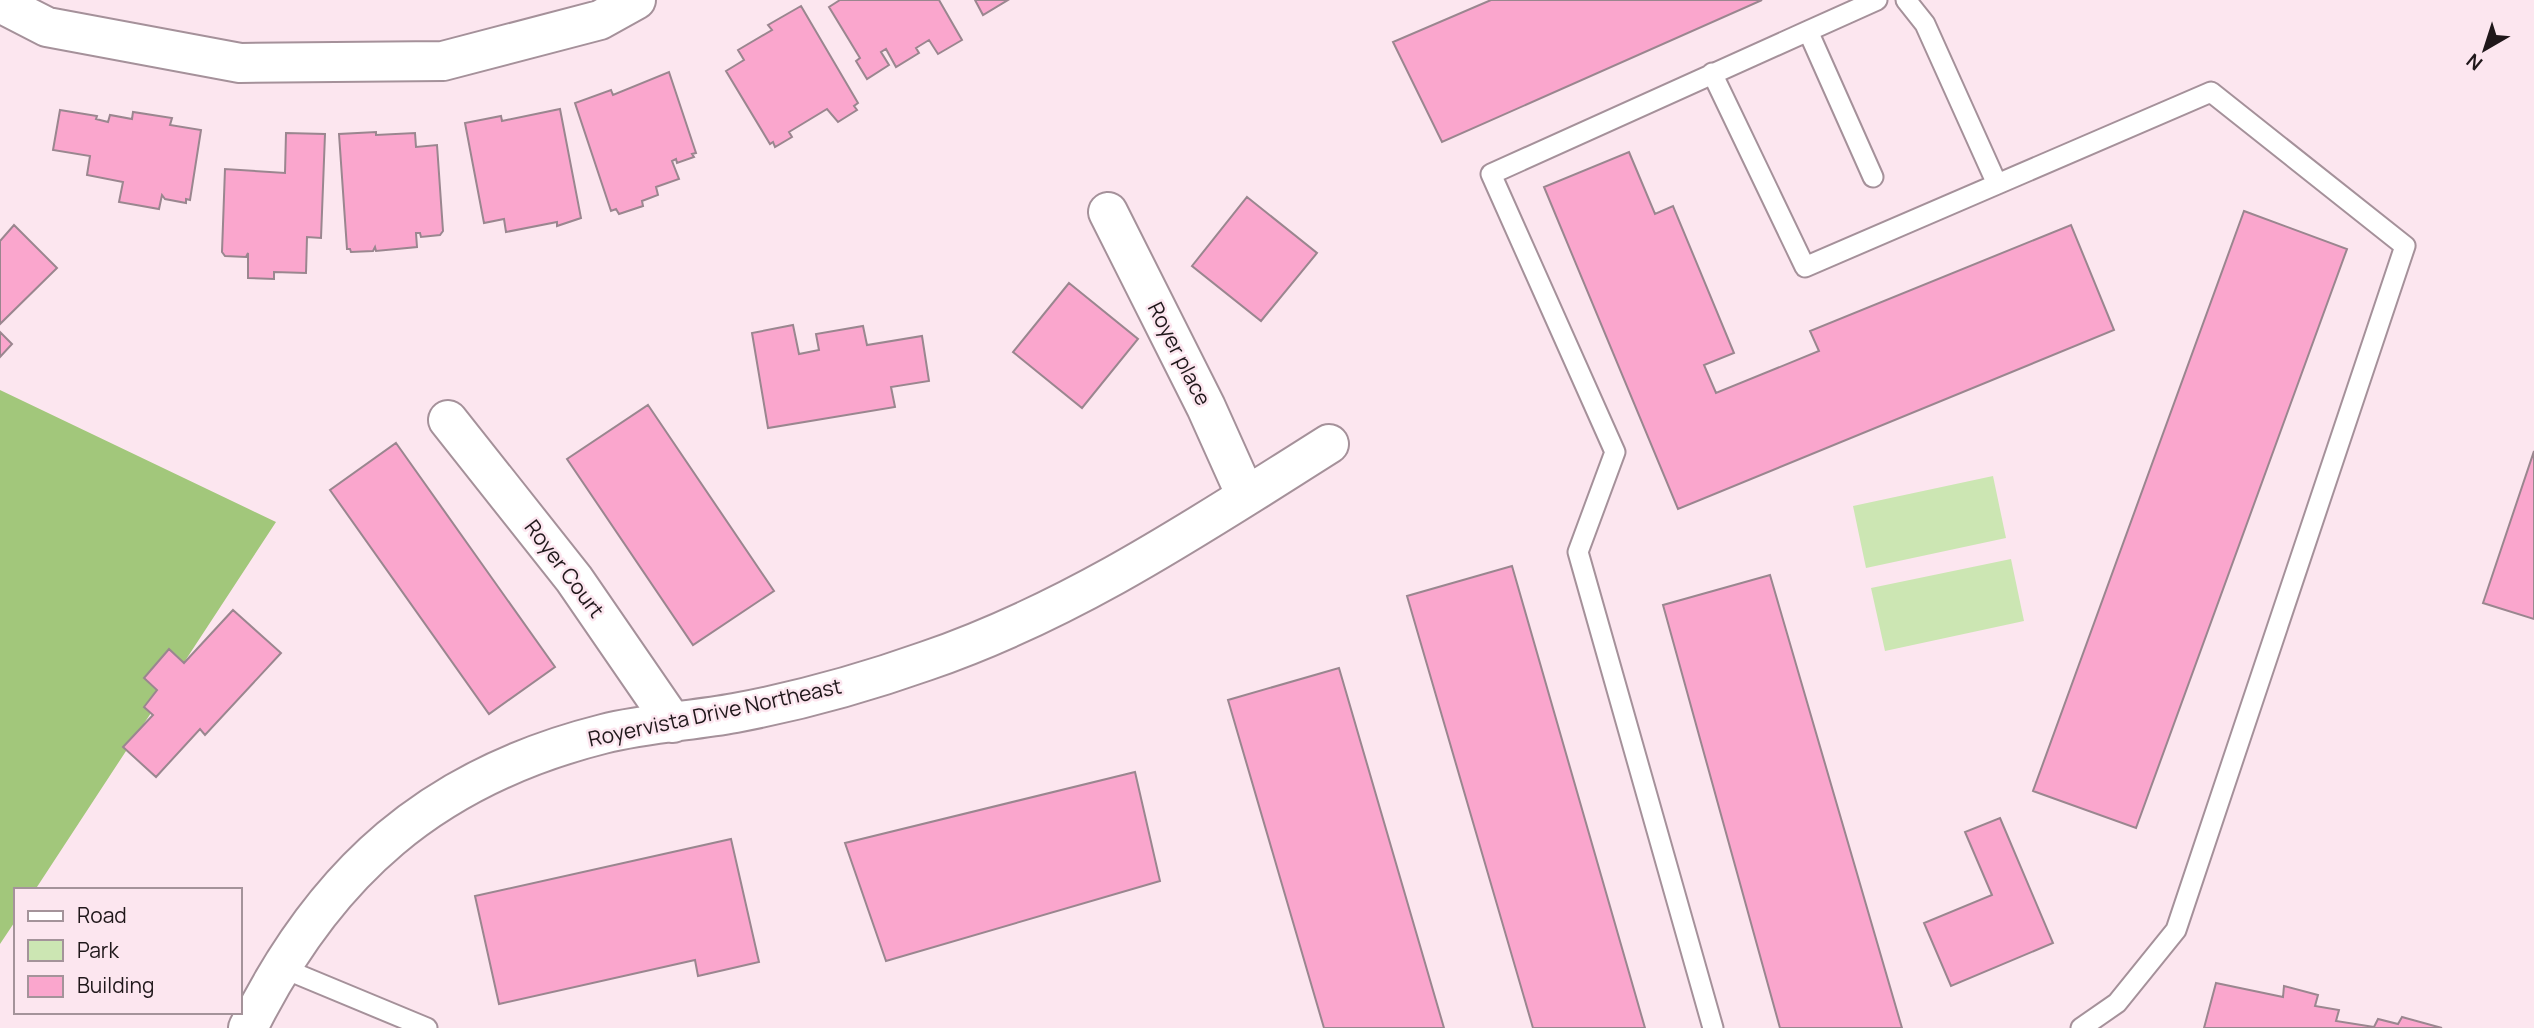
<svg xmlns="http://www.w3.org/2000/svg" width="2534" height="1028" font-family="Manrope,sans-serif">
<rect width="100%" height="100%" fill="#fce6ef"/>
<path fill="#cce6b3" d="M1993,476L2006,538L1866,568L1853,506Z
M2011,559L2024,621L1885,651L1871,588Z"/>
<path fill="#a2c77b" d="M0,390L276,522L35,890H16V920L0,944Z"/>
<path fill="#faa6cd" stroke="#9a868f" stroke-width="2" d="M840,0H939L962,40L938,54L929,40L916,48L919,53L896,67L886,49L881,52L889,65L867,79L856,61L860,58L829,7Z
M975,0H1008L983,15Z
M1491,0H1762L1442,142L1393,42Z
M801,6L858,103L854,106L857,110L838,122L827,109L789,132L792,137L775,147L773,142L770,144L726,71L744,60L738,50L772,30L768,25Z
M669,72L696,153L692,154L694,157L677,163L676,159L672,161L679,179L656,187L658,195L642,201L643,206L619,214L616,209L611,211L575,103L611,90L613,95Z
M560,109L581,218L557,226V222L506,232L504,219L484,223L465,123L501,116L502,121Z
M60,110L97,116L96,119L108,122L110,115L132,119L133,112L172,118L170,125L201,130L190,200L186,199V203L165,199L162,195L159,209L119,202L123,182L87,175L90,156L53,150Z
M376,132V135L415,133L416,147L437,145L443,231L440,235L421,237L420,233H416L417,247L376,251L375,247L373,251L351,252L350,249H347L339,134Z
M286,133L325,134L321,238L307,237L306,273L274,272V279L248,278V253L246,257L225,256L222,252L225,169L285,173Z
M1629,152L1655,214L1673,206L1734,353L1704,365L1716,393L1819,351L1810,331L2071,225L2114,330L1678,509L1544,187Z
M1247,197L1317,253L1261,321L1192,266Z
M2244,211L2347,249L2136,828L2033,791Z
M14,225L57,268L0,324V241Z
M1069,283L1138,339L1082,408L1013,352Z
M793,325L799,354L819,350L816,334L863,326L867,345L922,336L929,381L891,387L895,407L768,428L752,333Z
M0,332L12,344L0,357Z
M648,405L774,591L693,645L567,459Z
M396,443L555,667L489,714L330,490Z
M2534,451V619L2483,603Z
M1512,566L1645,1028H1533L1407,596Z
M1770,575L1902,1028H1780L1663,605Z
M233,610L281,653L205,735L200,729L156,777L123,747L153,715L144,707L157,690L144,678L169,649L184,663Z
M1339,668L1444,1028H1324L1228,700Z
M1135,772L1160,881L886,961L845,843Z
M2000,818L2053,943L1951,986L1924,923L1992,895L1965,832Z
M731,839L759,962L698,976L695,960L499,1004L475,896Z
M2216,983L2283,997L2284,986L2318,995L2315,1006L2339,1010L2336,1021L2374,1027L2378,1019L2398,1024L2402,1017L2442,1028H2204Z"/>
<g fill="none" stroke-linecap="round" stroke-linejoin="round">
<defs>
<path id="lane" d="M1906,0L1925,24L1997,184
M1808,31L1877,0
M1712,73L1805,267L2211,92L2405,246L2176,930L2117,1003L2081,1028
M280,967L427,1028
M1713,1028L1578,552L1615,452L1491,174L1808,31L1873,177"/>
<path id="street" d="M0,3L47,27L240,63L443,61L600,20L636,0
M1108,212L1206,407L1246,496
M448,420L574,579L673,723
M248,1028C325,872 432,777 603,734C646,723 691,721 735,713C799,701 864,683 926,661C1072,611 1199,526 1329,444"/>
</defs>
<use href="#lane" stroke="#a5919a" stroke-width="23"/>
<use href="#street" stroke="#a5919a" stroke-width="42"/>
<use href="#lane" stroke="#fff" stroke-width="19"/>
<use href="#street" stroke="#fff" stroke-width="38"/>
</g>
<g text-anchor="middle" stroke-width="5" stroke-linejoin="round" paint-order="stroke">
<g font-size="21" fill="#1f171a" stroke="#fce6ef">
<text transform="translate(1179 354) rotate(63)" y="7">Royer place</text>
<text transform="translate(564 569) rotate(53)" y="7">Royer Court</text>
<text transform="translate(715 713) rotate(-12)" y="7">Royervista Drive Northeast</text>
</g>
</g>
<rect x="14" y="888" width="228" height="126" fill="#fce6ef" stroke="#a4939a" stroke-width="2"/>
<rect x="28" y="911" width="35" height="10" fill="#ffffff" stroke="#a4939a" stroke-width="2"/>
<text x="77" y="923" font-size="21" fill="#1f171a">Road</text>
<rect x="28" y="940" width="35" height="21" fill="#cce6b3" stroke="#a4939a" stroke-width="2"/>
<text x="77" y="958" font-size="21" fill="#1f171a">Park</text>
<rect x="28" y="976" width="35" height="21" fill="#faa6cd" stroke="#a4939a" stroke-width="2"/>
<text x="77" y="993" font-size="21" fill="#1f171a">Building</text>
<g transform="translate(2485 49) rotate(219)" stroke="#fce6ef" stroke-width="5" paint-order="stroke">
<path d="M0-5L12 26L0 18L-12 26Z" fill="#1f171a"/>
<text y="-10" font-size="19" font-weight="bold" text-anchor="middle" fill="#1f171a">N</text>
</g>
</svg>
